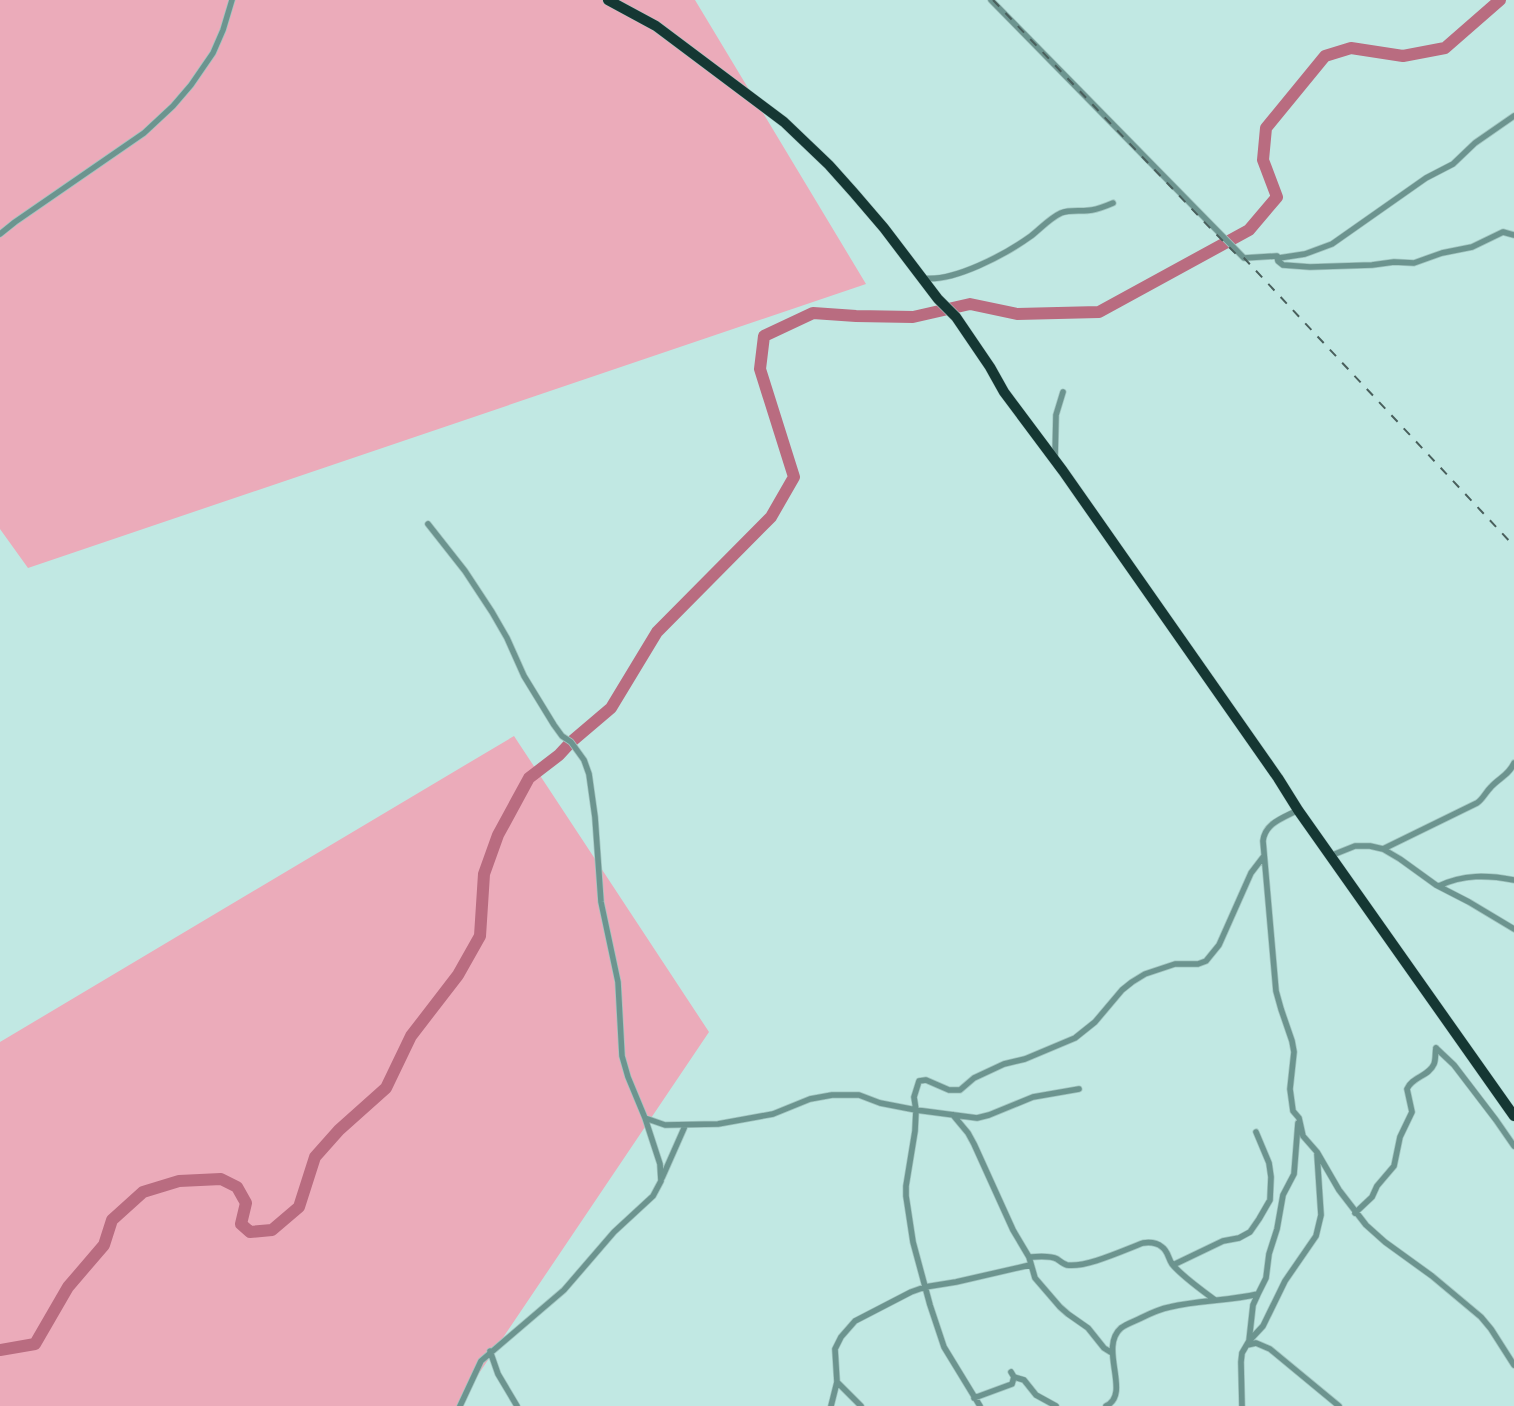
<svg xmlns="http://www.w3.org/2000/svg" width="1514" height="1406" font-family="Overpass,sans-serif">
<rect width="100%" height="100%" fill="#c1e8e3"/>
<path fill="#ebabba" d="M0,0H695L866,284L28,568L0,529Z
M514,736L709,1032L457,1406H0V1042Z"/>
<g fill="none" stroke-linecap="round" stroke-linejoin="round">
<path stroke="#b96c80" stroke-width="12" d="M0,1350L35,1344L68,1287L104,1245L112,1220L143,1192L179,1181L221,1179L237,1187L246,1203L241,1224L250,1232L272,1230L299,1207L315,1157L339,1130L386,1088L411,1036L458,975L480,936L484,874L498,835L529,778L559,755L571,742L611,708L657,632L771,517L794,477L760,369L764,336L813,313L856,316L913,317L970,304L1017,314L1099,312L1249,230L1277,197L1263,160L1266,128L1325,56L1351,48L1403,56L1445,48L1500,0"/>
<defs>
<path id="street" d="M991,0L1244,258L1277,256L1279,258L1305,254L1332,244L1426,178L1453,164L1475,143L1514,116
M0,234L15,222L144,133L173,106L191,85L213,53L223,30L232,0
M1277,257L1278,261L1283,265L1310,267L1372,265L1394,262L1414,263L1442,253L1472,247L1503,232L1514,235
M922,278C953,283 1006,254 1031,236C1040,229 1050,218 1061,213C1071,209 1082,212 1092,210C1099,209 1106,206 1113,203
M1055,459L1056,415L1063,392
M428,524L465,571L492,612L507,638L524,676L554,725L562,736L571,742L584,760L589,774L595,817L601,902L618,982L622,1056L628,1077L645,1118L660,1164L661,1181L653,1196L614,1232L564,1290L481,1361L460,1406
M1298,810C1283,818 1265,823 1263,841L1276,991L1281,1009L1292,1041L1294,1052L1290,1089L1293,1111L1299,1118L1303,1136L1317,1152L1339,1190L1366,1225L1385,1242L1432,1276L1481,1317L1491,1329L1514,1365
M1383,849L1477,803C1483,799 1485,793 1491,787C1499,778 1509,775 1514,763
M1330,856L1355,846H1370L1383,849L1400,859L1436,885L1469,902L1514,929
M1439,886C1463,874 1488,875 1514,880
M1436,1048L1454,1065L1496,1120L1514,1146
M953,1115L968,1133L974,1144L1013,1230L1029,1257L1035,1278L1060,1307L1068,1314L1088,1328L1104,1348L1112,1353
M645,1118L665,1125L718,1124L773,1114L810,1099L832,1095H859L880,1103L916,1110L977,1118L989,1115L1033,1097L1079,1089
M662,1178L685,1126
M1355,1213L1372,1197L1377,1186L1394,1166L1400,1137L1412,1112L1407,1089C1412,1077 1429,1076 1434,1064C1436,1059 1435,1053 1436,1048
M1029,1257C1038,1257 1049,1255 1057,1259C1060,1261 1063,1264 1067,1265C1086,1268 1124,1250 1143,1243C1150,1242 1156,1242 1162,1247C1168,1251 1168,1258 1172,1264C1180,1274 1204,1292 1215,1300
M1173,1265L1223,1241L1239,1238L1250,1232L1259,1219L1270,1200L1271,1177L1269,1163L1256,1132
M1249,1341L1253,1305L1258,1294
M1247,1345L1256,1343L1270,1349L1339,1406
M490,1351L498,1374L517,1406
M1014,1377L1024,1380L1036,1395L1056,1406
M837,1382L861,1406
M974,1398L1012,1384L1014,1377L1011,1372
M831,1406L837,1382L835,1349L841,1337L855,1321L911,1292L925,1287L956,1282L1030,1265
M980,1406L944,1347L930,1305L913,1242L906,1196V1186L915,1131L916,1110L914,1097L919,1081L926,1080L949,1090H960L974,1078L1004,1064L1025,1059L1075,1038L1095,1022L1122,990L1132,982L1145,974L1175,964H1198L1206,961L1219,945L1251,873L1264,856
M1106,1406C1132,1394 1098,1348 1121,1328C1126,1324 1135,1321 1141,1318C1151,1313 1160,1309 1170,1307C1199,1300 1229,1301 1258,1294L1266,1278L1269,1254L1277,1229L1283,1195L1294,1174L1298,1123
M1242,1406L1241,1362L1242,1353L1249,1341L1263,1326L1285,1281L1316,1236L1321,1215L1317,1154"/>
<path id="highway" d="M608,0L656,26L784,122L829,165L854,193L884,228L938,299L956,317L990,367L1004,392L1063,471L1278,778L1298,810L1514,1116"/>
</defs>
<use href="#street" stroke="#a2c5c0" stroke-width="7"/>
<use href="#highway" stroke="#a2c5c0" stroke-width="11"/>
<use href="#street" stroke="#6c948f" stroke-width="5.5"/>
<use href="#highway" stroke="#153733" stroke-width="10"/>
<path stroke="#495f5c" stroke-width="2" stroke-dasharray="9 9" stroke-linecap="butt" d="M993,0L1211,229L1236,254L1244,258L1514,546"/>
</g>
</svg>
